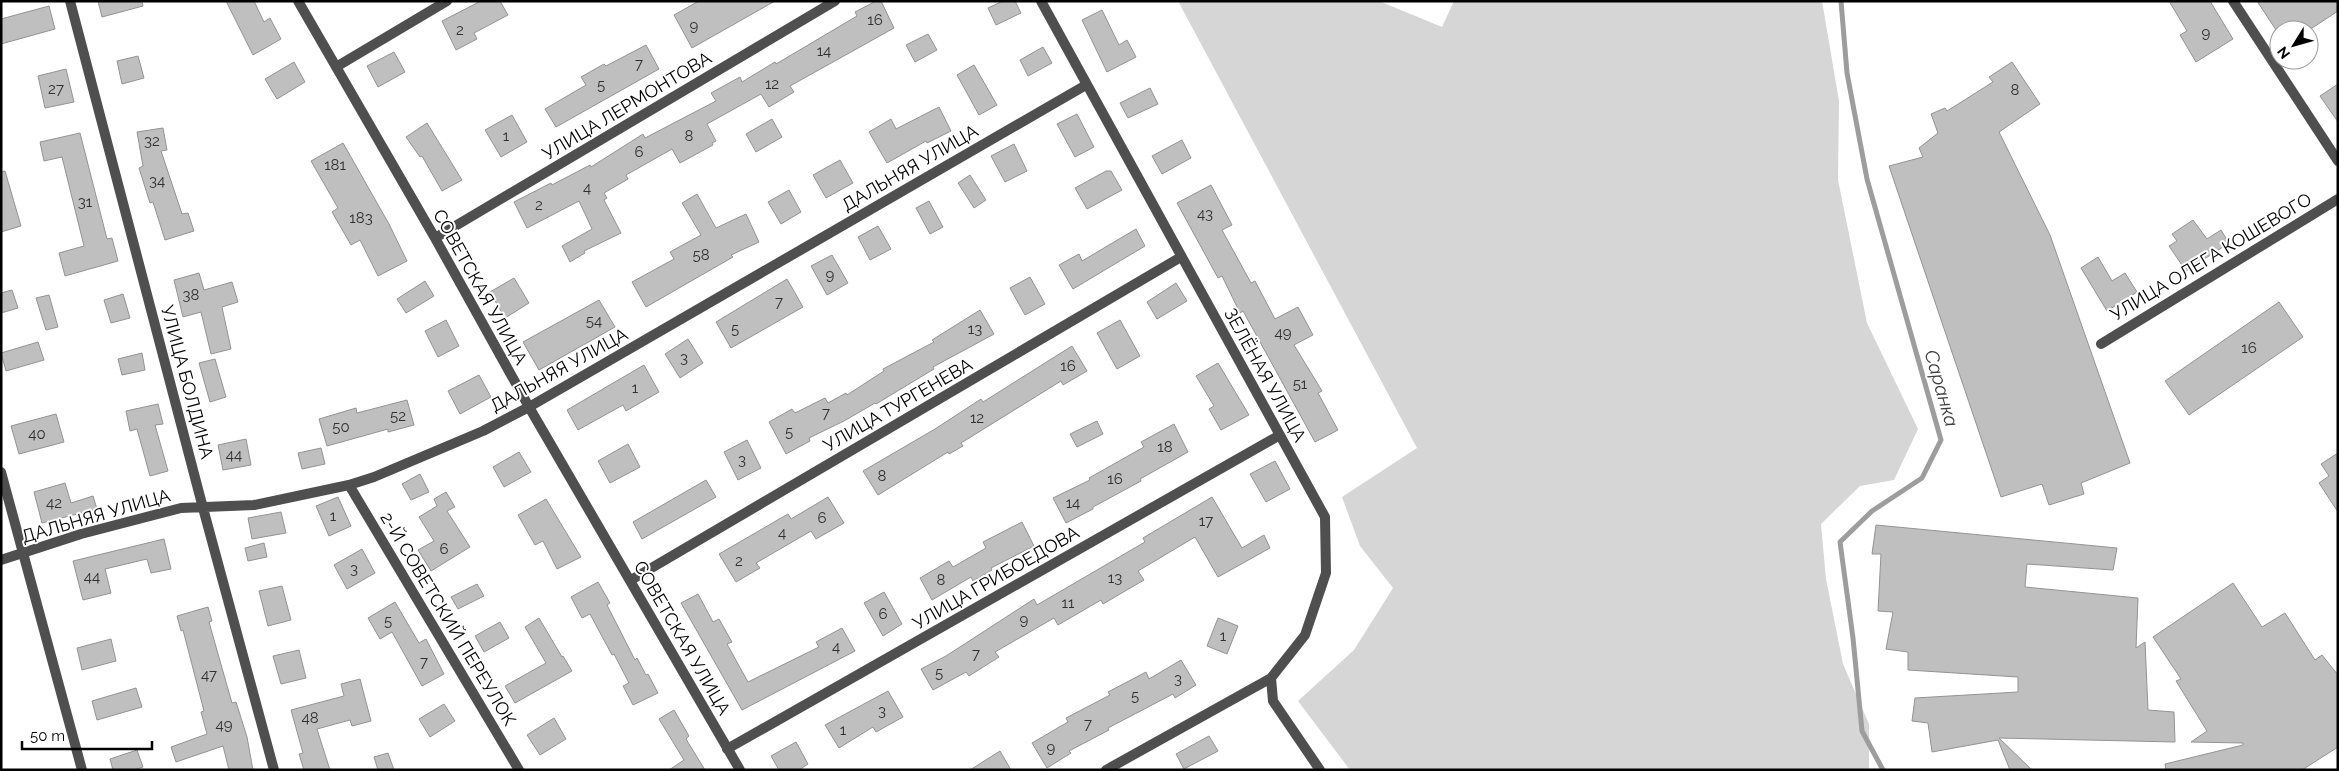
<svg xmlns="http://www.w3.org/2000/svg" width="2339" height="771" font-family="Raleway,sans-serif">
<rect width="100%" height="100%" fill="#fff"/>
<path fill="#d6d6d6" d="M1178,1H1379L1442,27L1454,1H1822L1839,101L1838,180L1867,323L1918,429L1894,480L1860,486L1821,524L1826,579L1843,664L1869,724V770H1350L1298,701L1354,650L1393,588L1360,546L1342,497L1417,448Z"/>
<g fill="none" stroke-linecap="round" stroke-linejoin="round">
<path stroke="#9d9d9d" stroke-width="5" d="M1841,1L1847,73L1867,179L1941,440L1922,478L1872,511L1840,542L1853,638L1862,731L1883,770"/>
</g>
<path fill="#bfbfbf" stroke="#939393" d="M98,1H142L143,6L102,17Z
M226,1H254L264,22L270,18L281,39L253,55Z
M481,1H500L508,15L474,33L477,39L456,50L442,21Z
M699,1H775L692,48L674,15Z
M876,1H881L894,28L790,86L794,92L769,107L761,94L707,124L716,141L712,143L713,145L680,163L672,149L626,175L628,179L604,193L607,198L604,200L621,233L584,251L585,253L570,262L562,246L592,229L579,201L527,228L514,202L551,183L552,185L590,165L591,167L643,134L645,138L716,101L711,93L740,77L742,82L775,62L776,64L857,16L855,12Z
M1003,1H1015L1021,13L996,25L988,8Z
M2169,1H2210L2233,39L2196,62L2180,35L2187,31Z
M2257,1H2338V11L2309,30H2276Z
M49,6L55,29L1,44V19Z
M1102,10L1119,45L1127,40L1136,57L1107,72L1082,20Z
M928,34L937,50L915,62L906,45Z
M646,45L659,69L556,127L545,109L586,85L581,77L604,64L606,66Z
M1043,47L1052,63L1028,76L1020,60Z
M394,52L405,72L378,87L367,66Z
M138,56L144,78L122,84L117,61Z
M294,62L305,82L277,99L265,79Z
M2012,62L2040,104L1999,132L2050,235L2130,463L2081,483L2084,494L2049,505L2042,484L2001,497L1889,166L1923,157L1919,148L1938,133L1931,114L1945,108L1947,111L1993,82L1989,77Z
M974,65L997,105L979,115L957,75Z
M66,69L74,102L45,108L38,76Z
M2338,84V122L2320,96Z
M1150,88L1158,104L1128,118L1120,103Z
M939,107L951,131L927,143L926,141L887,163L869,132L891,119L896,129Z
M1077,114L1094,147L1075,157L1057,124Z
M512,115L527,142L501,157L485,130Z
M772,119L782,137L756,152L746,134Z
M427,123L462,180L442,191L422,156L420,157L406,137Z
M163,128L167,150L161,151L182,214L188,213L194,231L165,240L153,202L150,203L139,168L143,166L137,132Z
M80,133L107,239L112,238L118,261L65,276L59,253L84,246L62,157L44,161L40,142Z
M1182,140L1191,158L1162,174L1152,156Z
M343,143L389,224L407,261L378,276L360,240L351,245L332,212L338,208L311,161Z
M1014,144L1027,171L1005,182L991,156Z
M840,160L853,183L826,198L813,175Z
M5,171L21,226L1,232V172Z
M1106,171H1111L1122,190L1087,209L1075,188Z
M970,175L986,200L974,208L958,183Z
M1211,185L1232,225L1222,230L1251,283L1255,281L1275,319L1298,307L1313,335L1294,345L1322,391L1318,393L1338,430L1315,442L1243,311L1240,313L1222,276L1218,278L1177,203Z
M789,190L801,212L781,224L768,202Z
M697,194L716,228L746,214L759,242L731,255L733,257L646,307L632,282L674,259L670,252L701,235L682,203Z
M929,201L943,227L930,234L916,208Z
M2193,220L2207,239L2221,230L2229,243L2186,271L2169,246L2177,241L2172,234Z
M878,226L891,249L870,260L858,237Z
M1136,229L1145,246L1073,289L1059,265L1079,254L1082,261Z
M832,255L848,283L827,295L811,266Z
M2098,257L2112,281L2125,273L2137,292L2107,311L2081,268Z
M199,273L204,290L232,282L238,302L222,307L231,349L211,354L201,312L183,317L174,280Z
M1030,277L1045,304L1025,315L1010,288Z
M514,278L529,303L505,318L490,292Z
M787,279L803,307L731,348L716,322Z
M425,281L434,296L406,313L397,299Z
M1176,283L1187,301L1157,319L1147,302Z
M12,290L18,308L1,313V293Z
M123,294L130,318L111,323L104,300Z
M49,295L58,327L46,330L36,298Z
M599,300L615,327L539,370L523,342Z
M2279,302L2303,337L2189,415L2165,381Z
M980,310L994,334L933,367L934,369L876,404L875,403L844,421L809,438L810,441L786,454L769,422L792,409L795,413L825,398L828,403L846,393L847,395L884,371L883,369L934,342L932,340Z
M446,320L459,346L438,357L425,331Z
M1120,320L1140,356L1117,369L1097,333Z
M688,339L703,363L680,378L665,354Z
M38,342L44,360L6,371L1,353Z
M1072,346L1087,371L1063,385L1061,381L961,443L963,446L949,454L948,452L878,495L863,471L935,429L981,399L983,402Z
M142,353L145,370L122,375L118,359Z
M215,359L226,397L210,402L199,363Z
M1218,363L1249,415L1221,430L1209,409L1214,406L1196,376Z
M644,365L659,392L626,411L623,405L578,430L567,410Z
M479,375L491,397L460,414L448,391Z
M407,400L414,425L388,432V429L327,446L319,419L356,408L357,413Z
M158,404L163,424L155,425L168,471L150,476L137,429L130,431L126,411Z
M56,414L64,442L19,454L11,426Z
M1097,421L1103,434L1077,447L1070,434Z
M1174,424L1188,452L1140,479L1141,481L1093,507V509L1066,523L1053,498L1090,480L1089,478L1144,447L1141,442Z
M246,439L251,465L223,470L218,445Z
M747,440L761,468L738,480L724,452Z
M628,444L640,467L610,483L598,461Z
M321,448L325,464L302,469L298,453Z
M519,452L531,472L504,487L493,467Z
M2338,453V512L2319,483L2329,476L2321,464Z
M1275,461L1290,489L1266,502L1250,474Z
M420,474L429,492L411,500L402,484Z
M706,480L716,497L642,539L633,522Z
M65,483L71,503L93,496L97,509L42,523L34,492Z
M446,492L455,507L447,511L470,547L431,571L418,550L434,541L419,517L437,506L434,499Z
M338,497L351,526L329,536L316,506Z
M828,497L844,523L816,539L811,531L756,563L760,568L736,582L719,554L788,514L791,519Z
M1212,497L1242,548L1264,535L1270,548L1218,577L1195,537L1138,571L1144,580L1103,604L1101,600L1058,625L1054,618L995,652L999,657L969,676L966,672L933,690L921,669L946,656L1034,599L1037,605L1145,542L1143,538Z
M546,499L581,557L557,569L543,541L535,545L518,515Z
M281,512L286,533L252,539L248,518Z
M1022,522L1034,546L991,568L992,570L973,581L971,577L932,600L920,578L949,561L953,567L986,548L983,542Z
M1876,525L2117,548L2113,570L2027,564L2025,587L2138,598L2136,648L2145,642L2148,710L2174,712L2175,742L1999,738L2032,770H2010L1998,740L1932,752L1928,723L1912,721L1915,698L2018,692V677L1908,670V652L1886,649L1893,612L1878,611L1881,554H1872Z
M164,539L171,569L151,573L147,559L105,569L111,593L83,600L73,561Z
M264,543L267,557L248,561L245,548Z
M362,549L375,573L347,589L334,565Z
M598,582L610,603L607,605L635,660L637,658L646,675L648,674L658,693L633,705L623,686L629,683L614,654L612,655L590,614L582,618L571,597Z
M2233,583L2262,627L2285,613L2315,660L2322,655L2338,675V747L2302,770H2166L2165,764L2243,745V743L2191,742L2207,731L2176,681L2181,679L2153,637Z
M477,584L484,596L458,609L451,597Z
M282,586L291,620L268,626L259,591Z
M884,592L902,624L883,636L864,603Z
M698,594L713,622L719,619L732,642L727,644L748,682L819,647L816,642L842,628L855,651L742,710L681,603Z
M395,602L419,643L426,639L444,674L422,686L392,632L380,639L368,618Z
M208,607L212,621L209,622L220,661L232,703L236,702L247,737L253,770H229L223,746L176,762L171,747L207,734L201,712L204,711L183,630L181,631L177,616Z
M539,618L562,657L563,656L572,671L515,703L505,686L546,663L525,627Z
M1218,618L1238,626L1227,654L1207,646Z
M500,622L509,638L484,652L475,636Z
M111,639L116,661L82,670L77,648Z
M299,650L306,678L281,684L273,656Z
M1181,660L1196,685L1175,698L1173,694L1108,728L1109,730L1069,751L1071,753L1047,768L1032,743L1068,722L1066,718L1110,695L1108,692L1146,672L1149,679Z
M360,679L371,721L352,726L350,720L317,729L330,770H304L299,754L303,753L291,710L344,696L341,684Z
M136,688L142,707L97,720L92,701Z
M888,691L903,717L876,732L873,727L839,748L825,725Z
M444,704L455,721L430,737L419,719Z
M674,710L689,736L686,739L705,770H669L684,760L659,719Z
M554,718L566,739L540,755L527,735Z
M1209,736L1218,751L1184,769L1176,754Z
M796,742L808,764L799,770H779L771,756Z
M137,750L143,767L134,770H113L110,759Z
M1000,751L1011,770H970Z
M388,753L394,770H378L374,757Z"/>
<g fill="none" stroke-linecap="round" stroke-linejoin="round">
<path stroke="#4f4f4f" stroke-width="10" d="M70,1L203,508L274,770
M298,1L435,238L529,407L740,770
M1041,1L1325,517L1326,573L1305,635L1271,678L1273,701L1320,770
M2233,1L2338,161
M336,67L447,1
M435,238L835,1
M2101,344L2338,199
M1,472L82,770
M349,485L519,770
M1,560L81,534L181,508L254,505L349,485L374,477L483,431L529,407L1086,85
M631,580L1181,257
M727,749L1280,435
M1106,770L1271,678"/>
</g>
<g text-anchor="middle" stroke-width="4" stroke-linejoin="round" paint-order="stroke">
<g font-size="15" fill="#303030">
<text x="875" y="25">16</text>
<text x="694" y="31">9</text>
<text x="460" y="35">2</text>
<text x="2206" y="38">9</text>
<text x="824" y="56">14</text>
<text x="639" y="69">7</text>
<text x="772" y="89">12</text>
<text x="601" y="90">5</text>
<text x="56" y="94">27</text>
<text x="2015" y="95">8</text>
<text x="506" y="141">1</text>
<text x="689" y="141">8</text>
<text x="152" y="146">32</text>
<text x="639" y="157">6</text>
<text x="335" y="170">181</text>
<text x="157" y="186">34</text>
<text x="587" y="193">4</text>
<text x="85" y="207">31</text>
<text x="539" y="210">2</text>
<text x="1205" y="219">43</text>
<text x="361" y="223">183</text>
<text x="701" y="260">58</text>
<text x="830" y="280">9</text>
<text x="191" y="300">38</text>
<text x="779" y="307">7</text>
<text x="594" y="326">54</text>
<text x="735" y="334">5</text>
<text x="975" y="334">13</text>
<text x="1283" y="338">49</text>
<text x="2249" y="353">16</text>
<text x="684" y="363">3</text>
<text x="1068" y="371">16</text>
<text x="1300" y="389">51</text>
<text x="635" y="393">1</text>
<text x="826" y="418">7</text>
<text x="398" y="421">52</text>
<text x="977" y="423">12</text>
<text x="341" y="432">50</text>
<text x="789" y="437">5</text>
<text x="37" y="439">40</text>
<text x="1165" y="452">18</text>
<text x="234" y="460">44</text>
<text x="742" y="465">3</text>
<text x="882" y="481">8</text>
<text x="1115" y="484">16</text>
<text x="54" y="508">42</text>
<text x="1073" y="508">14</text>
<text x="333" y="521">1</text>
<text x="822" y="523">6</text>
<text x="1206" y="526">17</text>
<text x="782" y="538">4</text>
<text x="444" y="554">6</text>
<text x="739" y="566">2</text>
<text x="354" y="574">3</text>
<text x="92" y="582">44</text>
<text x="1115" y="583">13</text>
<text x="941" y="585">8</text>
<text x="1068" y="608">11</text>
<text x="883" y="619">6</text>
<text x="1024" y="625">9</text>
<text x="388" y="626">5</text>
<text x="1223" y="641">1</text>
<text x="836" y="652">4</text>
<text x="976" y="659">7</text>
<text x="424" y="667">7</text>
<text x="939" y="678">5</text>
<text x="209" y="680">47</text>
<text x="1178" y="684">3</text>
<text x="1135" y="701">5</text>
<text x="882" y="716">3</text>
<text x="310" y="723">48</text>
<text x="1088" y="729">7</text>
<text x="224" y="730">49</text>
<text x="843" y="735">1</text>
<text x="1051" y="753">9</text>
</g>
<g font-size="18" fill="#000" stroke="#fff">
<text transform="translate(627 106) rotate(-31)" y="6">УЛИЦА ЛЕРМОНТОВА</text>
<text transform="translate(910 168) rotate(-30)" y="6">ДАЛЬНЯЯ УЛИЦА</text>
<text transform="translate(2211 257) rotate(-31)" y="6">УЛИЦА ОЛЕГА КОШЕВОГО</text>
<text transform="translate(480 287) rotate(61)" y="6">СОВЕТСКАЯ УЛИЦА</text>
<text transform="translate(559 370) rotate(-29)" y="6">ДАЛЬНЯЯ УЛИЦА</text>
<text transform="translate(1265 375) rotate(61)" y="6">ЗЕЛЁНАЯ УЛИЦА</text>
<text transform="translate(187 382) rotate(75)" y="6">УЛИЦА БОЛДИНА</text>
<text transform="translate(898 405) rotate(-30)" y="6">УЛИЦА ТУРГЕНЕВА</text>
<text transform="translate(96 516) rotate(-16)" y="6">ДАЛЬНЯЯ УЛИЦА</text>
<text transform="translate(996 578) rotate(-30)" y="6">УЛИЦА ГРИБОЕДОВА</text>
<text transform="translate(448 619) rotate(59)" y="6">2-Й СОВЕТСКИЙ ПЕРЕУЛОК</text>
<text transform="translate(682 638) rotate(60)" y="6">СОВЕТСКАЯ УЛИЦА</text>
</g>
<g font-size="19" font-style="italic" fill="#3e3e3e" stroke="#fff">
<text transform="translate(1942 388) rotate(74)" y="7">Саранка</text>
</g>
</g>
<rect width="2339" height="771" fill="none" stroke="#000000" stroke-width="5"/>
<g transform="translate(2294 45) rotate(233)"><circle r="24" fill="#ffffff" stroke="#999999"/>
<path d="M0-4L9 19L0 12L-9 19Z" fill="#000000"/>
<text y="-8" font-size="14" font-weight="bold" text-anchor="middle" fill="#000000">N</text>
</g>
<path d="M22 741v8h130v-8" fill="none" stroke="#000000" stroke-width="2.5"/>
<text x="30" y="741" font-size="15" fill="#000000" stroke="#ffffff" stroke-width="4" paint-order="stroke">50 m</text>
</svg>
